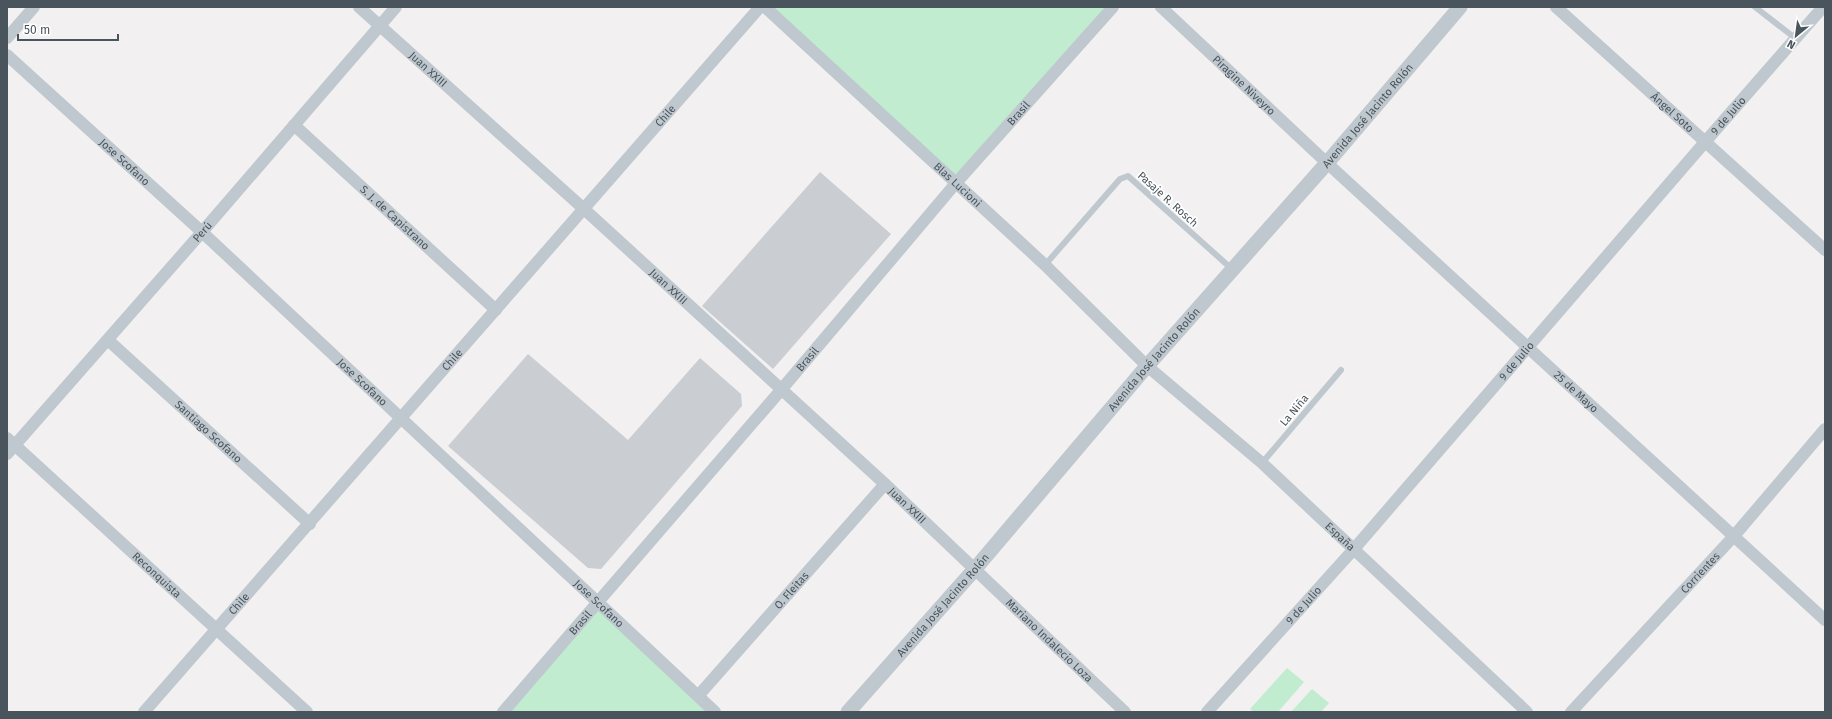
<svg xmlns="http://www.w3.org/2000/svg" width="1832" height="719" font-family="'Fira Sans',sans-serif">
<rect width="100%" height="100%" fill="#f2f0f0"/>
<path fill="#c2ecd0" d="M765,7H1113L956,183Z
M598,602L715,712H503Z
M1287,668L1304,682L1278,712H1254L1250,709Z
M1312,689L1329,703L1321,712H1291Z"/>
<path fill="#cacdd2" d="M820,172L891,234L773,369L702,306Z
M528,354L628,440L700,358L741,394L742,406L601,569L588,568L448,446Z"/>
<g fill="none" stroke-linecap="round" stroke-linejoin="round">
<path stroke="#bfc8ce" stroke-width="6" d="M1755,7L1795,38
M1045,265L1120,179L1128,176L1233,270
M1262,463L1341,370"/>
<g stroke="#bfc8ce" stroke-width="12">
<path id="s1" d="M359,7L584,209L885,484L1125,712"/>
<path id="s2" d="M765,7L1045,265L1147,366L1262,463L1527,712"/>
<path id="s3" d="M1161,7L1327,163L1825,620"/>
<path id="s4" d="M1556,7L1825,250"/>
<path d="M7,38L34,7"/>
<path id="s5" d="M7,55L202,232L715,712"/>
<path id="s6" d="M294,125L496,310"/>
<path id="s7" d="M108,340L310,524"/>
<path id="s8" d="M7,438L307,712"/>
<path id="s9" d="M7,454L202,232L396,7"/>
<path id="s10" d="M698,696L885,484"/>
<path id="s11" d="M144,712L760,7"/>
<path id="s12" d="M503,712L781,390L956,183L1113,7"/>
<path id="s13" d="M1207,712L1354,549L1705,142L1823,7"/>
<path id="s14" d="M1571,712L1734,536L1825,429"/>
</g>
<path stroke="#bfc8ce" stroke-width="15" id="s15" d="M848,712L974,570L1147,366L1327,163L1460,7"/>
</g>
<g text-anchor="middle" stroke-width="3.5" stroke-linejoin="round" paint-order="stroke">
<g font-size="11" fill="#49545c" stroke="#fff">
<text dy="4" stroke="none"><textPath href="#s1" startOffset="93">Juan XXIII</textPath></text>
<text dy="4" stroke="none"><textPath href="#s3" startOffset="114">Piragine Niveyro</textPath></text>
<text dy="4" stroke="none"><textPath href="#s12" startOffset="790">Brasil</textPath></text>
<text dy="4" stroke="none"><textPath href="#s4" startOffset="157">Ángel Soto</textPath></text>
<text dy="4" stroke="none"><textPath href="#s15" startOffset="791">Avenida José Jacinto Rolón</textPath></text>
<text dy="4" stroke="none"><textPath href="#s13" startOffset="792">9 de Julio</textPath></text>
<text dy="4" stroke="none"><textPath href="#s11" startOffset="792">Chile</textPath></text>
<text dy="4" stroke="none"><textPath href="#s5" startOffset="159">Jose Scofano</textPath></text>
<text dy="4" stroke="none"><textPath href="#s2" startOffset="262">Blas Lucioni</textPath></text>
<text transform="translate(1168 199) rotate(42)" y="4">Pasaje R. Rosch</text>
<text dy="4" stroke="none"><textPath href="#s6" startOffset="137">S. J. de Capistrano</textPath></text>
<text dy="4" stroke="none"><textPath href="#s9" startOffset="296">Perú</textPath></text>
<text dy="4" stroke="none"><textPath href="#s1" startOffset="417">Juan XXIII</textPath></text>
<text dy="4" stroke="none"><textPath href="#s12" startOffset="466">Brasil</textPath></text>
<text dy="4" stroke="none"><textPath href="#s15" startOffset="467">Avenida José Jacinto Rolón</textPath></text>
<text dy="4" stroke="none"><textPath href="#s11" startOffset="468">Chile</textPath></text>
<text dy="4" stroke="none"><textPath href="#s13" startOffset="468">9 de Julio</textPath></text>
<text dy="4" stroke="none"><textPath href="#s5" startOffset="483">Jose Scofano</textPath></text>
<text dy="4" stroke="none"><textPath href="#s3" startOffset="566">25 de Mayo</textPath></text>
<text transform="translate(1294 410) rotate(-50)" y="4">La Niña</text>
<text dy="4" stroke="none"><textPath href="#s7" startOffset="136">Santiago Scofano</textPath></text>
<text dy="4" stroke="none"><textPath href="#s1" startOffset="741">Juan XXIII</textPath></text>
<text dy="4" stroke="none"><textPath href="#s2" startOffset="782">España</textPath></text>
<text dy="4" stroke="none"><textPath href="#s14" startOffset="190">Corrientes</textPath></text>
<text dy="4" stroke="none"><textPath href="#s8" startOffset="203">Reconquista</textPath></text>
<text dy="4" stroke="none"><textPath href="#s10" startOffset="141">O. Fleitas</textPath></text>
<text dy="4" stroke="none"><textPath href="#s5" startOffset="807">Jose Scofano</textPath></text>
<text dy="4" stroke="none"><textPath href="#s11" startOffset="144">Chile</textPath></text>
<text dy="4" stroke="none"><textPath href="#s15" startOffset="143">Avenida José Jacinto Rolón</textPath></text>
<text dy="4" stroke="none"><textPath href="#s13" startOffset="144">9 de Julio</textPath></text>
<text dy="4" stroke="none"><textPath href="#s12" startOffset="118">Brasil</textPath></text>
<text dy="4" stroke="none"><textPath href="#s1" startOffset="937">Mariano Indalecio Loza</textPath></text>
</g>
</g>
<rect width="1832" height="719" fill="none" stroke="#49545c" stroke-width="16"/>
<g transform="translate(1796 36) rotate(209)" stroke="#ffffff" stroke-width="3" paint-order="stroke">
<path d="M0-3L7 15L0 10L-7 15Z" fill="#49545c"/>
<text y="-6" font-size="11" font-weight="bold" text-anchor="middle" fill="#49545c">N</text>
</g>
<path d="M18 34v6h100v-6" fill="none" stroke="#49545c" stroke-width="2"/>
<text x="24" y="34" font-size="12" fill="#49545c" stroke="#ffffff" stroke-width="3" paint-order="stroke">50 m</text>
</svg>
